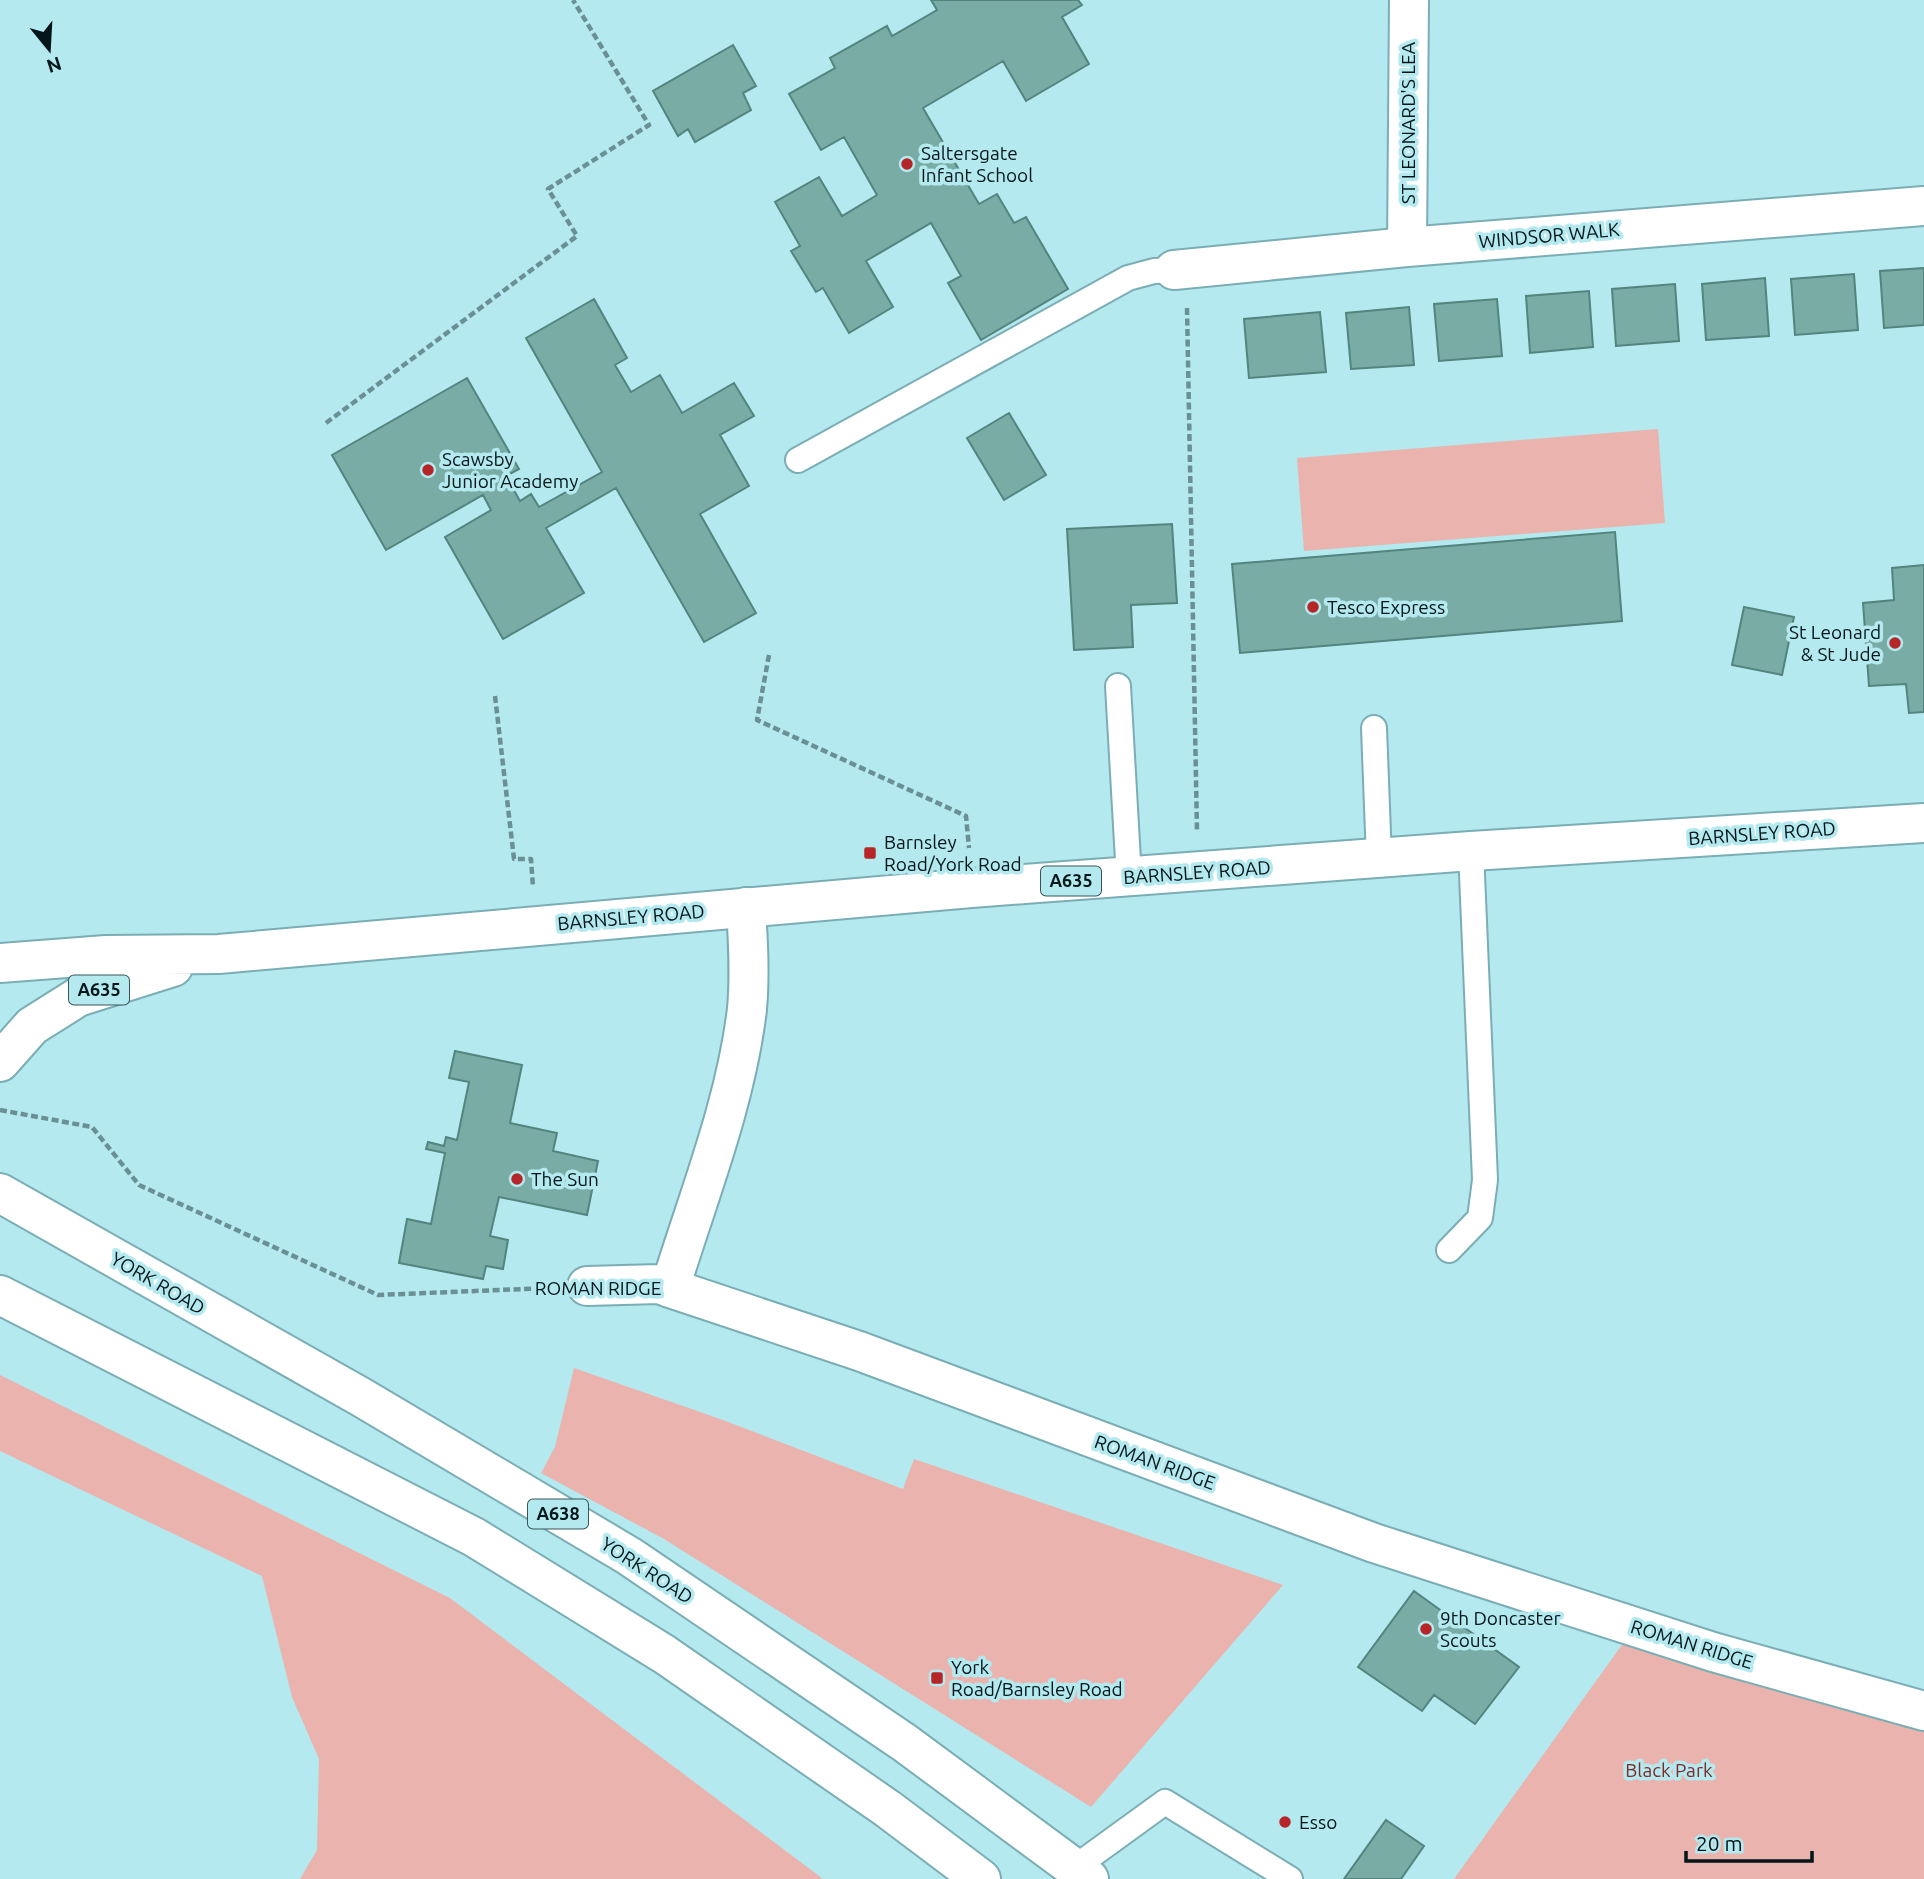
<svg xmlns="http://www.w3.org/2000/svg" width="1924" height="1879" font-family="Ubuntu,sans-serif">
<rect width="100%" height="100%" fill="#b4e9ef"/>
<path fill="#eab3ad" d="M1658,429L1665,523L1304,551L1297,458Z
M574,1368L723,1420L903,1489L914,1459L1283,1585L1091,1807L664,1539L541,1473L555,1447Z
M0,1375L450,1598L823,1879H300L317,1850L319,1759L292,1697L262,1576L0,1451Z
M1624,1642L1924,1732V1879H1454Z"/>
<path fill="#79aca5" stroke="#53847e" stroke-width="2" d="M931,0H1078L1082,5L1062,17L1089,64L1026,101L1003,61L923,108L979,204L997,194L1014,223L1026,217L1068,289L981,340L948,283L961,276L931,223L866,261L893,307L849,333L823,288L816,292L791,251L800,246L775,202L819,177L842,216L877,195L844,137L821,150L789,94L835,68L830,58L887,26L892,36L937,10Z
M733,45L756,86L743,93L751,110L695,142L688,129L678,136L653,91Z
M1924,268V325L1884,328L1880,271Z
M1854,274L1858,330L1795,335L1791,279Z
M1765,278L1769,336L1706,340L1702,284Z
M1675,284L1679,341L1616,346L1612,289Z
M1589,291L1593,347L1530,353L1526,296Z
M594,299L627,358L615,365L631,392L660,375L682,413L734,383L754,416L720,435L749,486L700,514L756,613L704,642L616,488L546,528L584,593L503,639L445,537L491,510L483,495L386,550L332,455L467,378L519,469L506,476L520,501L531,494L539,507L602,472L526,338Z
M1497,299L1502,356L1439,361L1434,304Z
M1409,307L1414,365L1351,369L1346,313Z
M1320,312L1326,372L1249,378L1244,319Z
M1009,413L1046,475L1004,500L967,438Z
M1172,524L1177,603L1131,605L1133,647L1074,650L1067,529Z
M1615,532L1622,621L1240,653L1232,564Z
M1924,565V712L1909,713L1906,684L1869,686L1863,603L1894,600L1892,568Z
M1744,607L1794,617L1782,675L1732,665Z
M455,1051L522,1065L510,1123L557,1133L553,1151L598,1161L587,1215L499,1197L490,1236L508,1240L503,1269L486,1266L483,1279L399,1263L407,1219L431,1224L445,1153L426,1149L428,1142L444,1146L446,1137L457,1140L469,1082L449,1078Z
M1414,1591L1519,1667L1475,1724L1434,1695L1422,1711L1358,1667Z
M1386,1820L1424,1846L1401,1879H1344Z"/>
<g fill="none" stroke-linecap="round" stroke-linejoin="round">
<defs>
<path id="service" d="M798,460L1128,278L1154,271L1174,270
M1118,686L1129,878
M1374,728L1379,859
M1449,1250L1480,1218L1485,1180L1471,851
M1074,1868L1165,1802L1290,1879"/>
<path id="minor" d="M1407,247L1409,0
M1174,270L1407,247L1924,206
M587,1286L659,1284L670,1288L859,1351L1374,1543L1713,1652L1924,1711
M670,1288C698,1197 736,1103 747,1009C750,975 748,940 746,907"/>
<path id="trunk" d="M0,963L106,955L219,954L971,888L1471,851L1924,823
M0,1062L32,1026L78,997L173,967
M0,1193L361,1397L629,1556L905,1743L1089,1879
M0,1295L474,1537L664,1654L888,1809L981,1879"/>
</defs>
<use href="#service" stroke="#7baeb4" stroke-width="28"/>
<use href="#minor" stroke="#7baeb4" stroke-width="42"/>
<use href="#trunk" stroke="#7baeb4" stroke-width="42"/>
<path stroke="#6a9095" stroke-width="4.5" stroke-dasharray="7 3.5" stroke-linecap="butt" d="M1187,308L1197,831
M326,423L577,236L548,189L649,125L573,0
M769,655L757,720L966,816L969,848
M495,696L514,859H531L533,887
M0,1110L92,1127L139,1185L378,1295L548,1288"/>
<use href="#service" stroke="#fff" stroke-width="24"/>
<use href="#minor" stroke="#fff" stroke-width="38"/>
<use href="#trunk" stroke="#fff" stroke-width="38"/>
</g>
<g fill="#b62628" stroke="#b4e9ef" stroke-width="2.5">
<circle cx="907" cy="164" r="7"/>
<circle cx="428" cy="470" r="7"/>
<circle cx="1313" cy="607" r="7"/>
<circle cx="1895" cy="643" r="7"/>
<rect x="863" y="846" width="14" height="14" rx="3.5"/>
<circle cx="517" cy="1179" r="7"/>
<circle cx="1426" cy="1629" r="7"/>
<rect x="930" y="1671" width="14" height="14" rx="3.5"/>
<circle cx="1285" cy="1822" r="7"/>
</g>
<g text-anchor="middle" stroke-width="7" stroke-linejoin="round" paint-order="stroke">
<g fill="#b4e9ef" stroke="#385559" stroke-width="2">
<rect x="1041" y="866.5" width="60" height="29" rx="5"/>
<rect x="69" y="975.5" width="60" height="29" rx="5"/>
<rect x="528" y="1499.5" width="60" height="29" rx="5"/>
</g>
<g font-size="18" font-weight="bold" fill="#031619">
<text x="1071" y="887">A635</text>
<text x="99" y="996">A635</text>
<text x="558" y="1520">A638</text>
</g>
<g font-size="19" fill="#031619" stroke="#b4e9ef">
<text transform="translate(1408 123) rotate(-90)" y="7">ST LEONARD'S LEA</text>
<text transform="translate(1549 235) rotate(-5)" y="7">WINDSOR WALK</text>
<text transform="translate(1762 833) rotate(-4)" y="7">BARNSLEY ROAD</text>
<text transform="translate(1197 872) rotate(-4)" y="7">BARNSLEY ROAD</text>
<text transform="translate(631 917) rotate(-5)" y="7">BARNSLEY ROAD</text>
<text transform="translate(158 1283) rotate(30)" y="7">YORK ROAD</text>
<text x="598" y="1295">ROMAN RIDGE</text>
<text transform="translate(1155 1462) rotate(20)" y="7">ROMAN RIDGE</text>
<text transform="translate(647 1570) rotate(33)" y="7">YORK ROAD</text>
<text transform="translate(1692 1644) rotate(17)" y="7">ROMAN RIDGE</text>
</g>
<g font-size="19" fill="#031619" stroke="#b4e9ef" text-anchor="start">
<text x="921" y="160">Saltersgate<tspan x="921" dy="22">Infant School</tspan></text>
<text x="442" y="466">Scawsby<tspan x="442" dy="22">Junior Academy</tspan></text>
<text x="1327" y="614">Tesco Express</text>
<text x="1881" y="639" text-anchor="end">St Leonard<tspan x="1881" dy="22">&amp; St Jude</tspan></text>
<text x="884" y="849">Barnsley<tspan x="884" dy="22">Road/York Road</tspan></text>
<text x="531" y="1186">The Sun</text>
<text x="1440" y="1625">9th Doncaster<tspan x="1440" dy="22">Scouts</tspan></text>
<text x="951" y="1674">York<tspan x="951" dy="22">Road/Barnsley Road</tspan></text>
<text x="1299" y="1829">Esso</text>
</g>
<g font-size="19" fill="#812927" stroke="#b4e9ef">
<text x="1669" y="1777">Black Park</text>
</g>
</g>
<g transform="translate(49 49) rotate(162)" stroke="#b4e9ef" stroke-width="5" paint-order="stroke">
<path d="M0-5L12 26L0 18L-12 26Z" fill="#031619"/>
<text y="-10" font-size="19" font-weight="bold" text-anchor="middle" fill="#031619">N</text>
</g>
<path d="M1686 1851v10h126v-10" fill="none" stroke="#031619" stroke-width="3.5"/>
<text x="1696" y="1851" font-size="21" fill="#031619" stroke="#b4e9ef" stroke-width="5" paint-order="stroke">20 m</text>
</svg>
